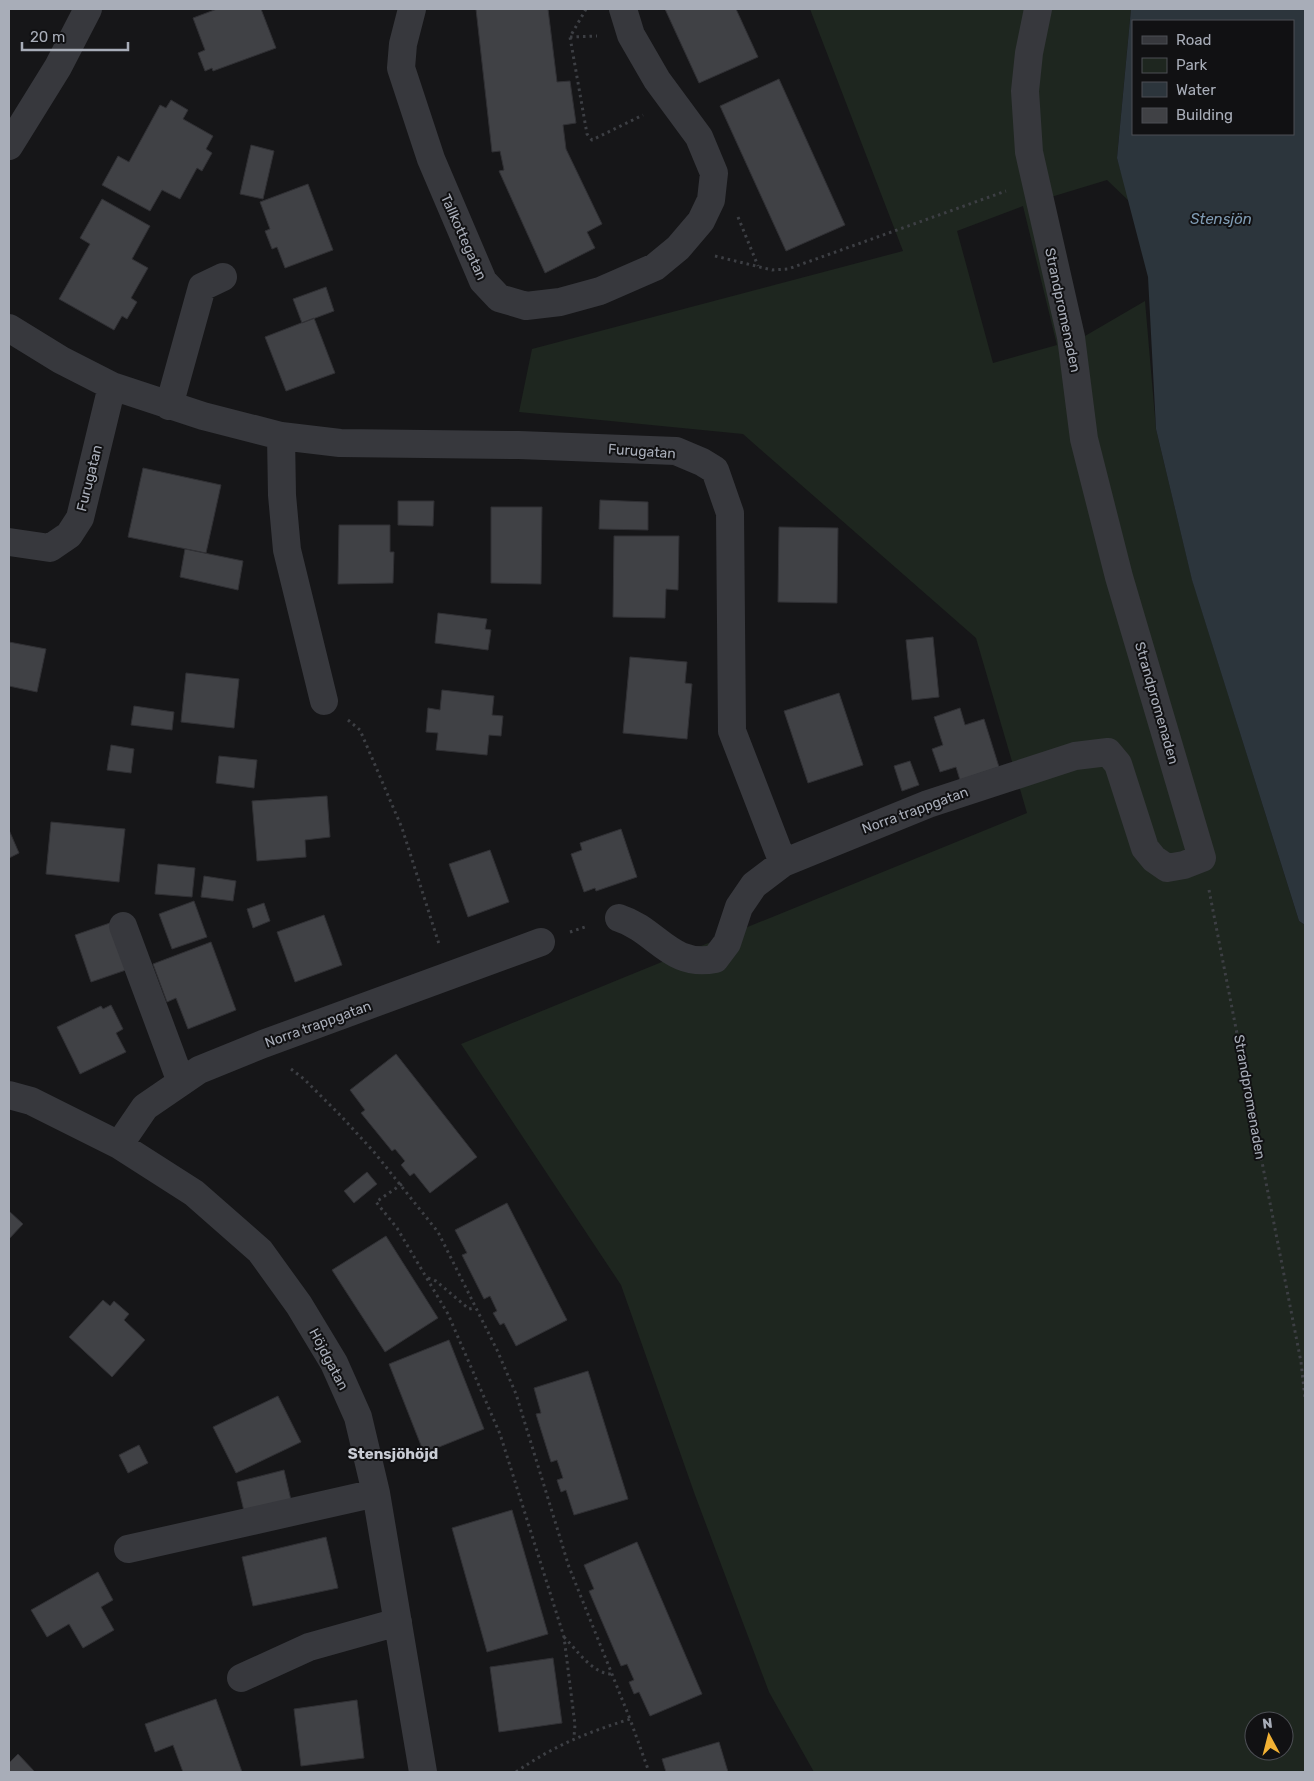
<svg xmlns="http://www.w3.org/2000/svg" width="1314" height="1781" font-family="Rubik,sans-serif">
<rect width="100%" height="100%" fill="#161618"/>
<path fill="#1e261f" fill-rule="evenodd" d="M810,9H1131L1117,158L1130,202L1107,180L1051,197L1085,336L1145,301L1156,429L1192,579L1299,921L1305,925V1772H814L769,1692L695,1495L621,1285L461,1044L1027,813L976,638L743,434L519,412L532,349L903,251ZM1023,206L1057,345L993,363L957,231ZM1254,1721H1284V1751H1254Z"/>
<path fill="#2c353c" fill-rule="evenodd" d="M1131,9H1305V925L1299,921L1192,580L1156,429L1148,277L1117,158ZM1133,21H1293V134H1133Z"/>
<path fill="#404145" stroke="#303034" d="M217,9H261L276,48L213,71L212,68L205,71L198,53L205,50L193,18Z
M476,9H548L557,82L570,81L576,123L563,125L566,149L602,224L587,232L595,248L545,273L499,171L504,170L500,151L492,152Z
M665,9H736L758,57L699,83Z
M779,79L845,225L786,251L720,106Z
M171,100L188,110L183,119L213,136L206,149L212,153L202,171L197,168L180,199L162,190L150,211L102,185L118,156L129,162L160,105L166,108Z
M251,145L274,151L263,199L240,194Z
M308,184L333,250L285,268L277,247L272,249L265,231L270,229L260,202Z
M102,199L150,226L132,259L148,268L131,298L137,302L127,319L122,316L114,330L59,299L90,244L80,238Z
M326,287L334,311L302,323L293,299Z
M314,318L335,373L286,391L265,337Z
M143,468L221,485L206,553L128,537Z
M600,500L648,502V530L599,529Z
M398,501H434L433,526L398,525Z
M491,507H542L541,584L491,583Z
M339,525H390V552H394L393,583L338,584Z
M779,527L838,528L837,603L778,602Z
M614,536H679L678,590L666,589L665,618L613,617Z
M185,549L243,561L238,590L180,577Z
M438,613L487,619L485,629L491,630L488,650L435,643Z
M933,637L939,697L912,700L906,640Z
M9,642L46,649L37,692L9,686Z
M630,657L687,662L685,683L692,684L687,739L623,733Z
M186,673L239,679L234,728L181,722Z
M442,690L494,696L492,715L503,716L501,736L489,735L487,755L436,750L438,733L426,732L428,708L440,710Z
M839,693L863,765L808,783L784,711Z
M134,706L174,712L172,730L131,725Z
M960,708L965,725L984,719L999,767L960,780L956,767L940,772L932,749L943,745L934,717Z
M111,745L134,749L131,773L107,770Z
M219,756L257,760L254,788L216,783Z
M910,761L919,785L902,791L894,766Z
M327,796L330,837L305,840L306,857L257,861L252,801Z
M51,822L125,829L119,882L46,874Z
M621,829L637,877L596,891L595,888L584,892L571,854L582,850L580,843Z
M9,830L19,853L9,858Z
M490,850L509,902L468,917L449,864Z
M158,864L195,868L192,897L155,894Z
M204,876L236,881L233,901L201,897Z
M194,901L207,937L172,949L159,914Z
M264,903L270,921L253,928L247,909Z
M324,915L342,965L295,982L277,932Z
M110,923L126,970L91,982L75,935Z
M211,942L236,1010L188,1029L176,998L167,1002L153,964Z
M111,1005L123,1029L116,1033L126,1052L80,1074L57,1027L101,1006L103,1009Z
M396,1054L477,1157L430,1193L414,1173L410,1176L401,1165L405,1161L395,1149L392,1151L361,1113L365,1110L350,1090Z
M367,1172L377,1184L354,1203L344,1191Z
M507,1203L567,1320L516,1346L504,1323L500,1325L493,1313L497,1311L490,1296L484,1299L462,1255L467,1253L455,1230Z
M9,1211L23,1224L9,1239Z
M386,1236L438,1318L385,1352L332,1270Z
M103,1300L110,1306L114,1301L129,1314L124,1320L145,1340L112,1377L69,1337Z
M449,1340L484,1429L424,1453L389,1364Z
M588,1371L628,1499L574,1515L566,1490L561,1492L557,1480L563,1478L557,1460L551,1462L536,1414L541,1413L534,1388Z
M278,1396L301,1442L236,1473L213,1427Z
M139,1445L148,1463L128,1473L119,1455Z
M284,1470L291,1500L244,1511L237,1482Z
M512,1510L548,1634L487,1652L452,1528Z
M326,1537L338,1588L253,1606L242,1557Z
M637,1542L702,1694L650,1716L639,1692L634,1694L629,1682L634,1680L627,1664L621,1666L589,1591L594,1589L584,1565Z
M98,1572L113,1600L101,1607L114,1630L83,1648L69,1624L47,1637L31,1610Z
M553,1658L562,1723L499,1732L490,1667Z
M216,1699L242,1772H183L173,1745L155,1752L145,1724Z
M357,1700L364,1758L301,1766L294,1709Z
M719,1742L728,1772H666L662,1759Z
M18,1754L35,1772H9V1763Z"/>
<g fill="none" stroke-linecap="round" stroke-linejoin="round">
<path stroke="#3d3f44" stroke-width="3" stroke-dasharray="2.5 4" stroke-linecap="butt" d="M586,9L570,37L587,134L592,140L643,115
M570,37L597,36
M738,217L758,266
M715,256L772,270L788,269L1006,191
M348,720L360,730L402,828L439,944
M1209,890L1301,1362L1305,1398
M570,932L588,926
M291,1069L304,1079L341,1116L374,1152L438,1232L497,1350L516,1394L569,1567L630,1719
M402,1184L376,1202L397,1228L448,1314L500,1434L564,1637L575,1725L574,1737
M428,1278L436,1281L469,1309L474,1308
M564,1637C577,1650 593,1675 613,1674
M516,1772C555,1745 586,1733 630,1719L649,1772"/>
<path stroke="#37383d" stroke-width="28" d="M412,9L403,44L401,68L431,159L483,281L499,298L526,306L560,302L600,291L655,267L678,248L701,221L711,200L714,173L699,137L657,80L631,35L623,9
M9,146L58,67L88,9
M9,328L61,360L112,386L203,416L281,436L340,443L519,445L676,451L702,462L715,470L730,513L732,731L783,863
M169,406L202,287L223,277
M281,436L282,495L287,550L324,701
M9,542L50,548L69,535L80,518L112,386
M619,918C657,930 670,968 715,959L727,943L739,907L754,885L783,863L928,804L1075,756L1108,752L1118,764L1145,848L1154,859L1167,868L1184,865L1202,858L1119,577L1084,439L1071,337L1029,152L1025,91L1029,53L1038,9
M123,926L181,1082
M9,1095L31,1101L119,1145L194,1193L260,1251L299,1305L334,1363L358,1417L376,1493L423,1772
M119,1145L145,1107L199,1070L263,1044L541,942
M128,1549L376,1493
M241,1678L309,1647L398,1622"/>
</g>
<g text-anchor="middle" stroke-width="4" stroke-linejoin="round" paint-order="stroke">
<g font-size="14" fill="#a8adb8" stroke="#111113">
<text transform="translate(464 237) rotate(66)" y="5">Tallkottegatan</text>
<text transform="translate(1063 310) rotate(78)" y="5">Strandpromenaden</text>
<text transform="translate(642 451) rotate(4)" y="5">Furugatan</text>
<text transform="translate(89 478) rotate(-76)" y="5">Furugatan</text>
<text transform="translate(1157 703) rotate(74)" y="5">Strandpromenaden</text>
<text transform="translate(915 810) rotate(-20)" y="5">Norra trappgatan</text>
<text transform="translate(318 1024) rotate(-20)" y="5">Norra trappgatan</text>
<text transform="translate(1250 1097) rotate(80)" y="5">Strandpromenaden</text>
<text transform="translate(329 1359) rotate(62)" y="5">Höjdgatan</text>
</g>
<g font-size="15" font-style="italic" fill="#7f9bb3" stroke="#111113">
<text x="1221" y="224">Stensjön</text>
</g>
<g font-size="15" font-weight="bold" fill="#c9ccd4" stroke="#111113">
<text x="393" y="1459">Stensjöhöjd</text>
</g>
</g>
<rect width="1314" height="1781" fill="none" stroke="#a8adb8" stroke-width="20"/>
<rect x="1132" y="20" width="162" height="115" fill="#111113" stroke="#4d4f55"/>
<rect x="1142" y="36" width="25" height="8" fill="#37383d" stroke="#4d4f55"/>
<text x="1176" y="45" font-size="15" fill="#a8adb8">Road</text>
<rect x="1142" y="58" width="25" height="15" fill="#1e261f" stroke="#4d4f55"/>
<text x="1176" y="70" font-size="15" fill="#a8adb8">Park</text>
<rect x="1142" y="82" width="25" height="15" fill="#2c353c" stroke="#4d4f55"/>
<text x="1176" y="95" font-size="15" fill="#a8adb8">Water</text>
<rect x="1142" y="108" width="25" height="15" fill="#404145" stroke="#4d4f55"/>
<text x="1176" y="120" font-size="15" fill="#a8adb8">Building</text>
<g transform="translate(1269 1736) rotate(353)"><circle r="24" fill="#111113" stroke="#4d4f55"/>
<path d="M0-4L9 19L0 12L-9 19Z" fill="#f2b134"/>
<text y="-8" font-size="14" font-weight="bold" text-anchor="middle" fill="#a8adb8">N</text>
</g>
<path d="M22 42v8h106v-8" fill="none" stroke="#a8adb8" stroke-width="2.5"/>
<text x="30" y="42" font-size="15" fill="#a8adb8" stroke="#111113" stroke-width="4" paint-order="stroke">20 m</text>
</svg>
